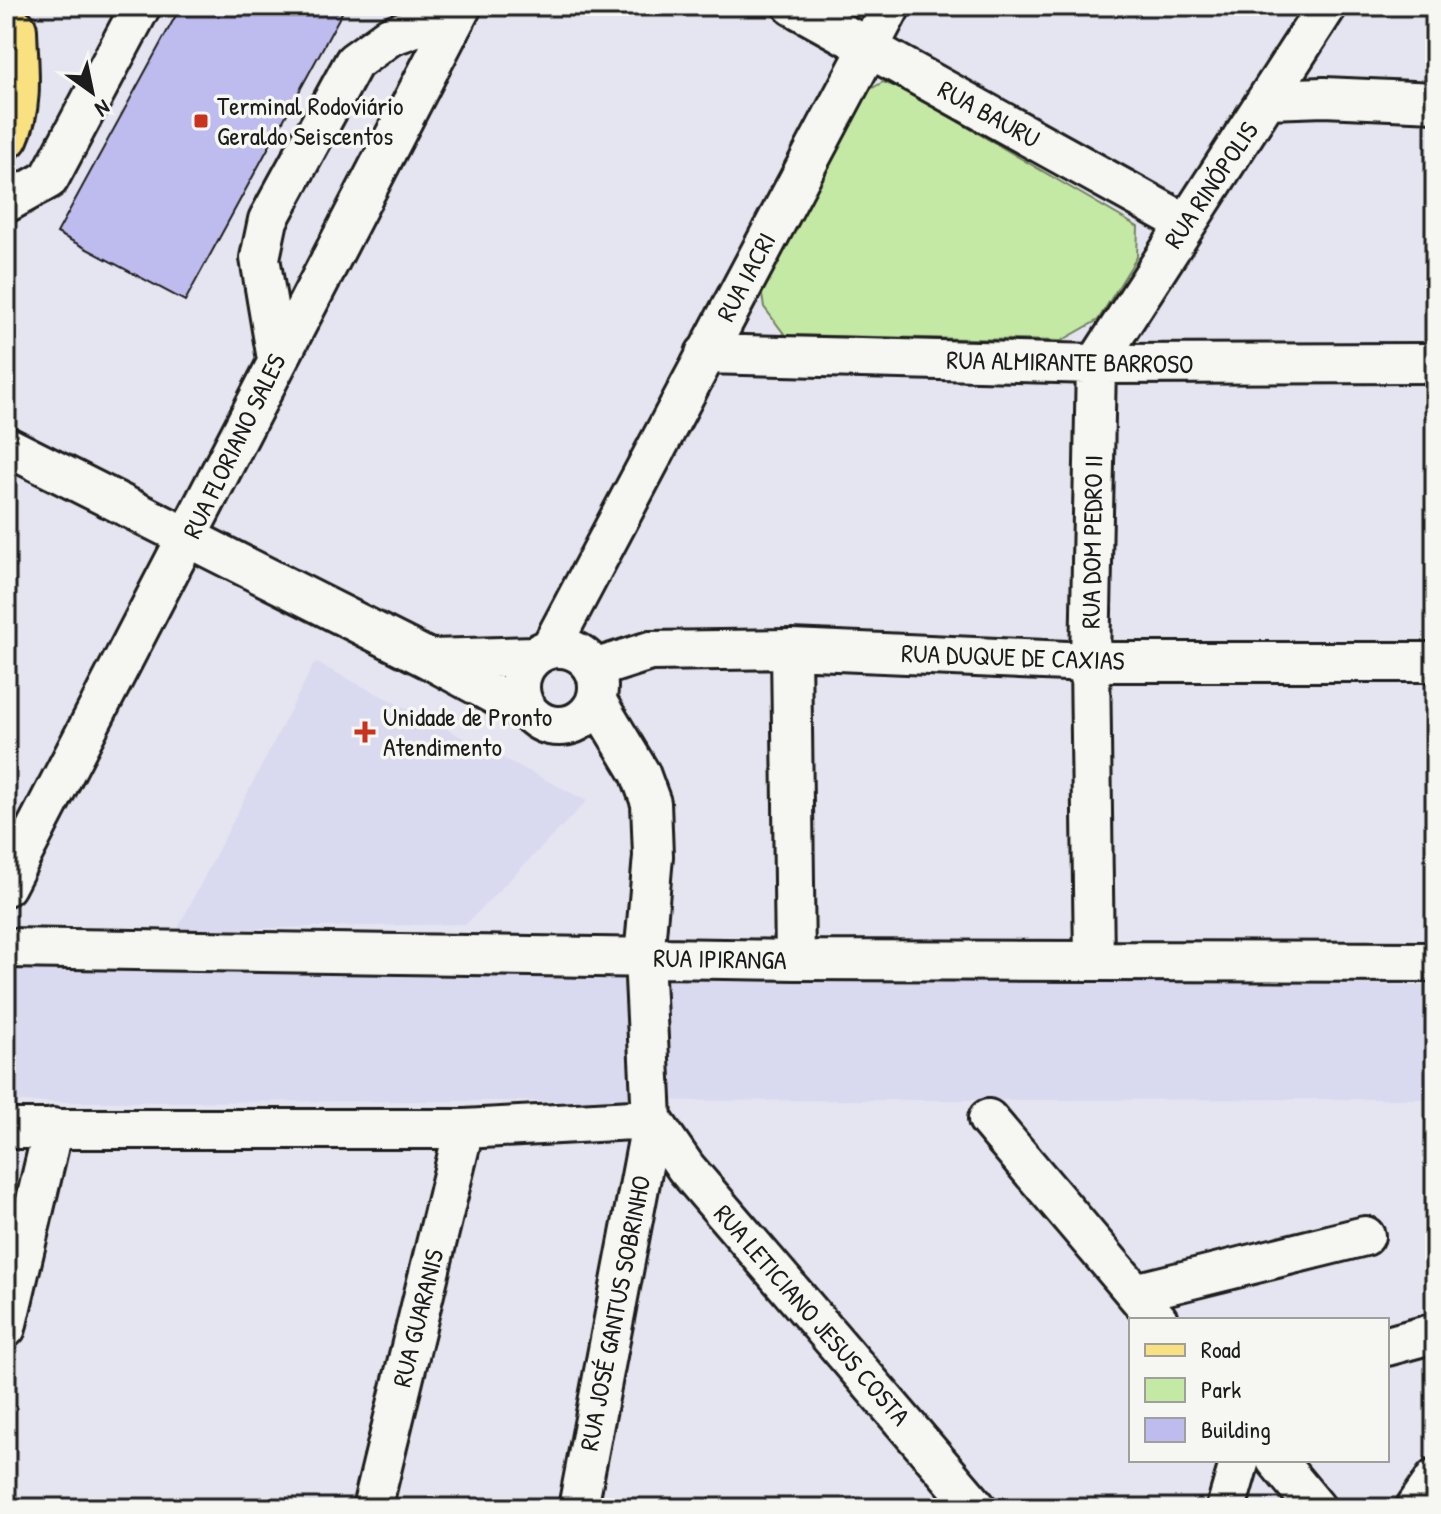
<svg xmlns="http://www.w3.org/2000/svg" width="1441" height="1514" font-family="'Patrick Hand',sans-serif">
<rect width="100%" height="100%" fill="#e5e5f1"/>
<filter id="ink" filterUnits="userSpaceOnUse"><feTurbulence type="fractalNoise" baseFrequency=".0125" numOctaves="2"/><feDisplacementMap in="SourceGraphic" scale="16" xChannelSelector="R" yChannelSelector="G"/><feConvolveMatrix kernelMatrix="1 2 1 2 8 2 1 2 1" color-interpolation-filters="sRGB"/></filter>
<g filter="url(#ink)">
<path fill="#d9d9f0" d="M315,662L587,801L466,924L177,930Z
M6,964L1435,986V1099L6,1102Z"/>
<path fill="#c4e9a4" stroke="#708260" stroke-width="2" d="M883,82L904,90L1138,227L1137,257L1098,320L1061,341L785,335L764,307L759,278L855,98Z"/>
<path fill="#bebcee" stroke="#1c1c1c" stroke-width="2" d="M181,6H338L344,9L185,301L57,233Z"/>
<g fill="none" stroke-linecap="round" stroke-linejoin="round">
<defs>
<path id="minor" d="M793,6L1185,223
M1269,99L1324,97L1435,102
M6,203L49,179L141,6
M705,354L1096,364L1435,363
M277,359L260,258L268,220L354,62L390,36L458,12
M6,446L429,659L530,714
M520 687a39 39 0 1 1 78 0a39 39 0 1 1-78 0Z
M550,649L891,6
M791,649L795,960
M431,659L535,656
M594,669L650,651L791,649L1090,662H1435
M6,886L462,6
M6,948L795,960L1435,962
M1094,961L1090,662L1096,364L1327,6
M652,1119L686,1168L977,1508
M988,1119L1158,1320
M6,1129H464L652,1119
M1135,1293L1365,1236
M6,1328L53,1128
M1387,1346L1435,1333
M1276,1460L1316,1508
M372,1508L464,1129
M578,1508L652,1119L644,958L653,856L651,803L640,773L596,700
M1226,1508L1240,1460
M1415,1508L1435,1479"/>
<path id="major" d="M6,136C21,103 15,66 14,30"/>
</defs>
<use href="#minor" stroke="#1c1c1c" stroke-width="44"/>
<use href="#major" stroke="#1c1c1c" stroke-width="50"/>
<use href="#minor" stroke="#f6f6f2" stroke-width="38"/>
<use href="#major" stroke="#f9e181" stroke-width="44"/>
</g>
</g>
<g fill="#c8321e" stroke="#f6f6f2" stroke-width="3">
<rect x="193" y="113" width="16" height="16" rx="4"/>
<path d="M361 720h8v8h8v8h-8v8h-8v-8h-8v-8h8z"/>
</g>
<g text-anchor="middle" stroke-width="7" stroke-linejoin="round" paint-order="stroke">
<g font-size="26" fill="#1c1c1c" stroke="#f6f6f2" text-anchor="start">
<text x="217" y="115">Terminal Rodoviário<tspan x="217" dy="30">Geraldo Seiscentos</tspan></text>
<text x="383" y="726">Unidade de Pronto<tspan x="383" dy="30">Atendimento</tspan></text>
</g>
<g font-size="26" fill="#1c1c1c" stroke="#f6f6f2">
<text transform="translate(989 114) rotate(29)" y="9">RUA BAURU</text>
<text transform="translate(1211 185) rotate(-56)" y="9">RUA RINÓPOLIS</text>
<text transform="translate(746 277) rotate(-62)" y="9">RUA IACRI</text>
<text transform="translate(1070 362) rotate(1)" y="9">RUA ALMIRANTE BARROSO</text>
<text transform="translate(234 446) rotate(-64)" y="9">RUA FLORIANO SALES</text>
<text transform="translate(1092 542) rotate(-89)" y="9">RUA DOM PEDRO II</text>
<text transform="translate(1013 657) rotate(2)" y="9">RUA DUQUE DE CAXIAS</text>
<text transform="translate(720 959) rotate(1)" y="9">RUA IPIRANGA</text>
<text transform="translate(615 1313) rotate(-79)" y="9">RUA JOSÉ GANTUS SOBRINHO</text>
<text transform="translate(812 1315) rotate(49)" y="9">RUA LETICIANO JESUS COSTA</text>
<text transform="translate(418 1318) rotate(-76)" y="9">RUA GUARANIS</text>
</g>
</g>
<rect width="1441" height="1514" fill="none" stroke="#f6f6f2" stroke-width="32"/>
<rect x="16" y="16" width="1409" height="1482" fill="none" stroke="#1c1c1c" stroke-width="3" filter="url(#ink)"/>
<rect x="1129" y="1318" width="260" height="144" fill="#f6f6f2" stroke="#9f9f9c" stroke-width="2"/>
<rect x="1145" y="1344" width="40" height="12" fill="#f9e181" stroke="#9f9f9c" stroke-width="2"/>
<text x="1201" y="1358" font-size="24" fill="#1c1c1c">Road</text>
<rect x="1145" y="1378" width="40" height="24" fill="#c4e9a4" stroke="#9f9f9c" stroke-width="2"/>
<text x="1201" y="1398" font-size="24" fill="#1c1c1c">Park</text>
<rect x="1145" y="1418" width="40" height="24" fill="#bebcee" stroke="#9f9f9c" stroke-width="2"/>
<text x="1201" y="1438" font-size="24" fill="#1c1c1c">Building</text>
<g transform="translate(92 92) rotate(147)" stroke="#f6f6f2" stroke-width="6" paint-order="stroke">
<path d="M0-6L14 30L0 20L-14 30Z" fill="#1c1c1c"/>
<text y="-12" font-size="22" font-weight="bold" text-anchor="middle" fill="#1c1c1c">N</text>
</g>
</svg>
